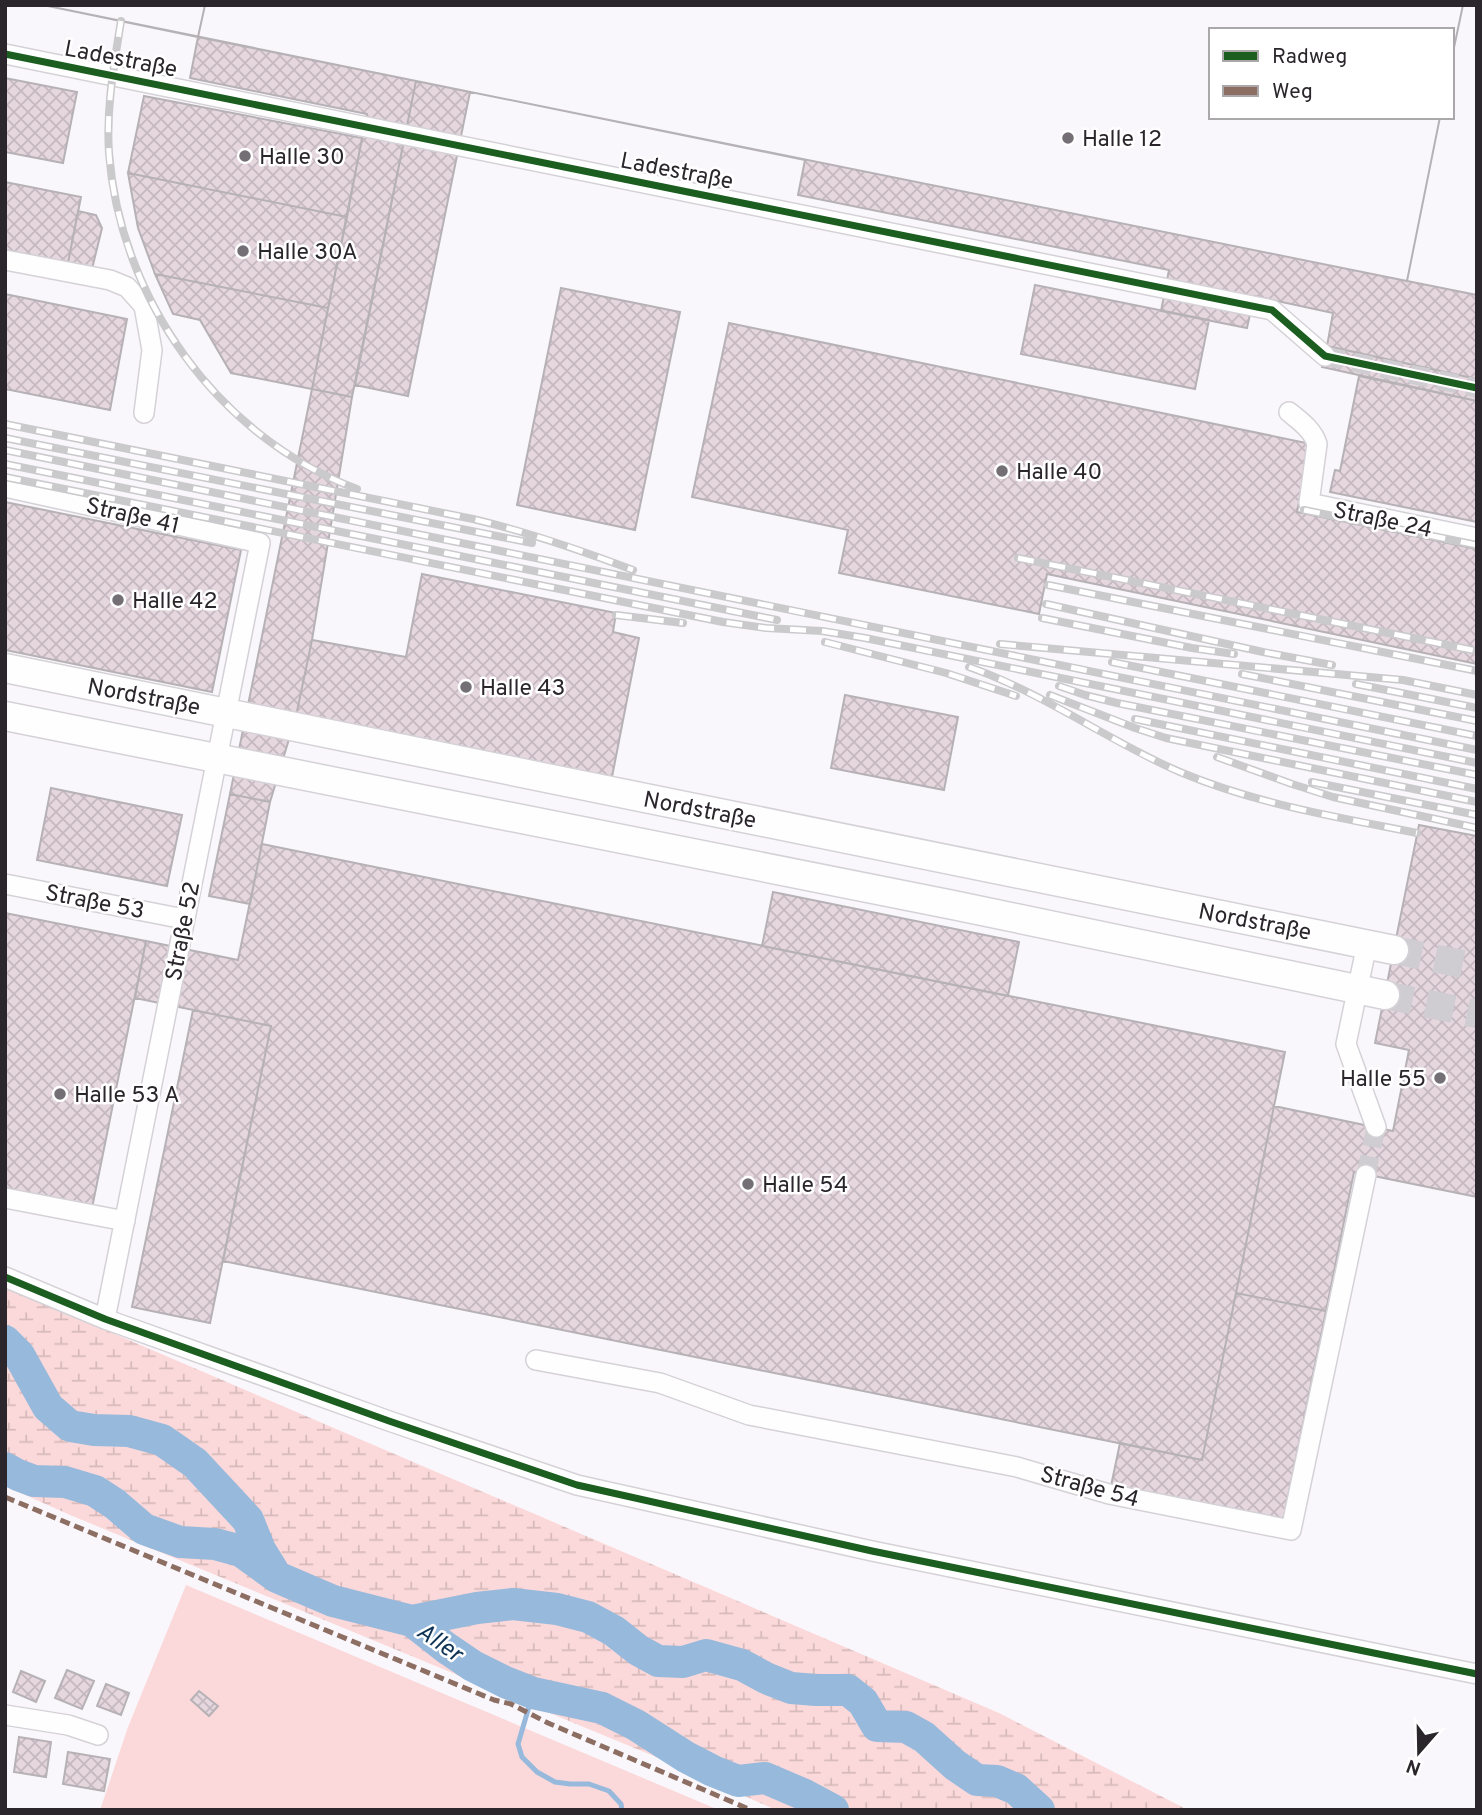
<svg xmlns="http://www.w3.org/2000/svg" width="1482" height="1815" font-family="Overpass,sans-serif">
<defs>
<pattern id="wetland-marsh" width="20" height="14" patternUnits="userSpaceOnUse" patternTransform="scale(1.75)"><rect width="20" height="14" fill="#fbd9da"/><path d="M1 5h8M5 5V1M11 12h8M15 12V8" fill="none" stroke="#d7babb"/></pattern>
<pattern id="building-cross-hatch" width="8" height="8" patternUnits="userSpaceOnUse" patternTransform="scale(1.75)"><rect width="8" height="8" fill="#e6d7df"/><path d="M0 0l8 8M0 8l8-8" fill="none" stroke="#c5b8c0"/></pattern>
</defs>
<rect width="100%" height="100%" fill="#faf7fc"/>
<path fill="#fbd9da" d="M186,1585L719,1810H100L128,1727Z"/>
<path fill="url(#wetland-marsh)" d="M5,1287L999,1713L1188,1810H776L673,1764L70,1515L5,1486Z"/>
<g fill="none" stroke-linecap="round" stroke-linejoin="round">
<path stroke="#97b9dc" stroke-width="5" d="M533,1693L518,1744L522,1757L537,1772L555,1782L570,1784H589L609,1791L621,1804L622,1810"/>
<path stroke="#97b9dc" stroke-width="32" d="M5,1341L19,1355L48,1407L70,1426L94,1430L129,1431L162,1440L195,1463L248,1520L260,1550L273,1571
M5,1468L18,1475L34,1481L65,1482L95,1491L115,1504L144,1529L180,1542L215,1544L241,1551L277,1577L333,1601L412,1621L445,1647L473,1666L505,1682L533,1693L602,1708L636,1725L686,1757L713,1771L738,1781L765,1778L805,1795L833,1810
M412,1621L477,1608L513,1604L557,1609L588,1617L614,1631L638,1650L658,1661L683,1662L706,1655L742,1665L766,1678L791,1688L816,1690H848L863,1702L877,1726L906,1727L924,1737L955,1765L977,1780L997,1781L1016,1789L1039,1810"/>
</g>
<path fill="url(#building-cross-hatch)" stroke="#b6b1b5" stroke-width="2" fill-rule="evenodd" d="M43,5H1477V379L1327,346L1333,313L1254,296L1247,328L1161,311L1169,270L798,195L805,160ZM1211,30H1452V117H1211Z
M43,5H205L198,37Z
M205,5H1463L1452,57V30H1211V117H1440L1407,281L198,37Z
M1463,5H1477V295L1407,281L1440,117H1452V57Z
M198,37L416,81L352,397L312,389L367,114L190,78Z
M5,78L77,92L63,163L5,152Z
M416,81L470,92L408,396L355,385Z
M144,96L362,138L347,217L128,173Z
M128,173L347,217L328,308L155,274L138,228Z
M5,182L81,197L67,268L5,256Z
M78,211L96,215L102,228L91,273L67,268Z
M155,274L328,308L312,389L231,373L200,320L173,314Z
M1035,285L1209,320L1195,389L1021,354Z
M561,288L680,312L635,530L517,505Z
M5,294L127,319L110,410L5,389Z
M729,323L1311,444L1297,512L1477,549V664L1047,574L1039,614L839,573L848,530L692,497Z
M1327,346L1477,379V401L1322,367Z
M1359,376L1477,401V522L1330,492L1335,470L1340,471Z
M312,389L352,397L312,640L296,716L270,802L230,794Z
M5,502L241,550L212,692L5,650Z
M422,574L616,613L613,632L639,638L612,777L296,716L312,640L406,657Z
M845,695L958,717L944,790L831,768Z
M51,788L182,815L167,886L37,860Z
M230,794L270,802L250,904L209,896Z
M1419,825L1477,836V1197L1354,1172L1326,1311L1236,1293L1274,1106L1393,1131L1409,1050L1375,1043Z
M262,844L1285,1052L1202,1460L223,1261L271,1026L135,998L146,941L238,960Z
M773,892L1019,942L1008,996L762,946Z
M5,913L146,941L92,1208L5,1191Z
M193,1010L271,1026L210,1323L132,1307Z
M1236,1293L1326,1311L1283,1521L1111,1486L1120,1443L1202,1460Z
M67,1670L94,1681L82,1709L55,1698Z
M21,1671L45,1681L36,1702L13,1692Z
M106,1684L129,1693L121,1715L97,1706Z
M199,1691L218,1706L209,1716L191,1700Z
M19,1737L51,1742L46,1777L14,1772Z
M68,1752L110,1759L104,1791L63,1784Z"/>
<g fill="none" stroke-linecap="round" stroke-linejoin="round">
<path stroke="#d0cdd2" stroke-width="19" stroke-dasharray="19 10" stroke-linecap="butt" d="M1325,356L1477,388
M1366,1175L1376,1127"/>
<path stroke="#d0cdd2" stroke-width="28" stroke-dasharray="28 14" stroke-linecap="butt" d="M1394,950L1477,967
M1385,995L1477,1014"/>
<defs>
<path id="street" d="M5,54L1272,310L1325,356
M5,260L110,280L127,287L144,306L152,350L144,413
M1289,412C1300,421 1313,430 1317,444L1309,503L1477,538
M5,487L260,543L105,1319
M5,884L184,919
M1367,944L1346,1044L1376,1127
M5,1198L125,1221
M5,1277L105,1319L389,1421L577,1485L872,1551L1477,1674
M536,1360L660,1383L749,1415L1017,1467L1109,1494L1291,1530L1366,1175
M5,1715L68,1725L98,1735"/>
<path id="secondary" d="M5,668L1394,950
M5,716L953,905L1385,995"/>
</defs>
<use href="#street" stroke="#d5d2d7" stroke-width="22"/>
<use href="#secondary" stroke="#d5d2d7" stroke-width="31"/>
<use href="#street" stroke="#fefeff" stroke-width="19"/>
<use href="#secondary" stroke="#fefeff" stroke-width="28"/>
<defs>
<path id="rail" d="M121,21C114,65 106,108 109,153C120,299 218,437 357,489
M5,424L473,519C528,532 580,550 633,570
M5,438L532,543
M5,450L1477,750
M5,464L777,620
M5,477L723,622L766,628L822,631L865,638L1477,763
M1304,510L1477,545
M1018,558L1477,651
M1048,585L1477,671
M1046,604L1263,652L1332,665
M616,615L683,623
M1042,618L1192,648L1234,654
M825,642L946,673L1016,696
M1000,644L1403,680L1477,695
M1112,662L1477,736
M969,667C1044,693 1108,741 1180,772C1256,804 1337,817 1417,833
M1242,674L1477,721
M1356,684L1477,708
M1059,686L1085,695L1117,703L1477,775
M1050,695L1135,728L1166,738L1477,802
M1135,719L1477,789
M1217,757L1292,784L1333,797L1477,828
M1312,782L1477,815"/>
</defs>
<use href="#rail" stroke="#cac9cb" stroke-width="8"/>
<use href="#rail" stroke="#fff" stroke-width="5" stroke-dasharray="16" stroke-linecap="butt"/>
<path stroke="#8d6e63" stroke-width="5" stroke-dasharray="10 5" stroke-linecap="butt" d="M5,1497L494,1700L511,1704L548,1723L751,1810"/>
<defs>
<path id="cycleway" d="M5,54L1272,310L1325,356L1477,388
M5,1277L105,1319L389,1421L577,1485L872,1551L1477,1674"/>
</defs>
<use href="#cycleway" stroke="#fff" stroke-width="11"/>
<use href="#cycleway" stroke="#1b5e20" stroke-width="7"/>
</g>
<g fill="#736f74" stroke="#fff" stroke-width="2.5">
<circle cx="1068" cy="138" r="7"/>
<circle cx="245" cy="156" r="7"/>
<circle cx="243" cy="251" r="7"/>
<circle cx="1002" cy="471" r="7"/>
<circle cx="118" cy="600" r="7"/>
<circle cx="466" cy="687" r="7"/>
<circle cx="1440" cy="1078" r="7"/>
<circle cx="60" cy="1094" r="7"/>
<circle cx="748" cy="1184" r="7"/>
</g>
<g text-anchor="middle" stroke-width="5" stroke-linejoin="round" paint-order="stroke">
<g font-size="23" fill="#2a262b" stroke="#fff">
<text transform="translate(121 58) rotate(11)" y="8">Ladestraße</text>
<text transform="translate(677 170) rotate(11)" y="8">Ladestraße</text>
<text transform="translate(133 515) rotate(13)" y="8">Straße 41</text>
<text transform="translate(1383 519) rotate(12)" y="8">Straße 24</text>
<text transform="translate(144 696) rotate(11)" y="8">Nordstraße</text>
<text transform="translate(700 809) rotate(11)" y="8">Nordstraße</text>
<text transform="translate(95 901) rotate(11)" y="8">Straße 53</text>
<text transform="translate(1255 921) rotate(11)" y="8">Nordstraße</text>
<text transform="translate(182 931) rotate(-79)" y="8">Straße 52</text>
<text transform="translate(1090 1486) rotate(15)" y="8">Straße 54</text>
</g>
<g font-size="23" fill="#2a262b" stroke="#fff" text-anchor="start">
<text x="1082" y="146">Halle 12</text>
<text x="259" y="164">Halle 30</text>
<text x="257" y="259">Halle 30A</text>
<text x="1016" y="479">Halle 40</text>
<text x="132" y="608">Halle 42</text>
<text x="480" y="695">Halle 43</text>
<text x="1426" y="1086" text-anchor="end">Halle 55</text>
<text x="74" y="1102">Halle 53 A</text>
<text x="762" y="1192">Halle 54</text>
</g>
<g font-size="24" font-style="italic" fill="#0f3355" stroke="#fff">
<text transform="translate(440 1642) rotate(35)" y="8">Aller</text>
</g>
</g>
<rect width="1482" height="1815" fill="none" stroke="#2a262b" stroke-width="14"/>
<rect x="1209" y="28" width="245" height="91" fill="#ffffff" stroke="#aaa8aa" stroke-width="2"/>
<rect x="1223" y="51" width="35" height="10" fill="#1b5e20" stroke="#aaa8aa" stroke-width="2"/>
<text x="1272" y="63" font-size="21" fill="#2a262b">Radweg</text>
<rect x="1223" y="86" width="35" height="10" fill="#8d6e63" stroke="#aaa8aa" stroke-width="2"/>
<text x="1272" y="98" font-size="21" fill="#2a262b">Weg</text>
<g transform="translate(1419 1752) rotate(200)" stroke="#ffffff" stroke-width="5" paint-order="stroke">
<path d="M0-5L12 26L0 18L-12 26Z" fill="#2a262b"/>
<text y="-10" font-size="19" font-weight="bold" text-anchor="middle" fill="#2a262b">N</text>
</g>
</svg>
